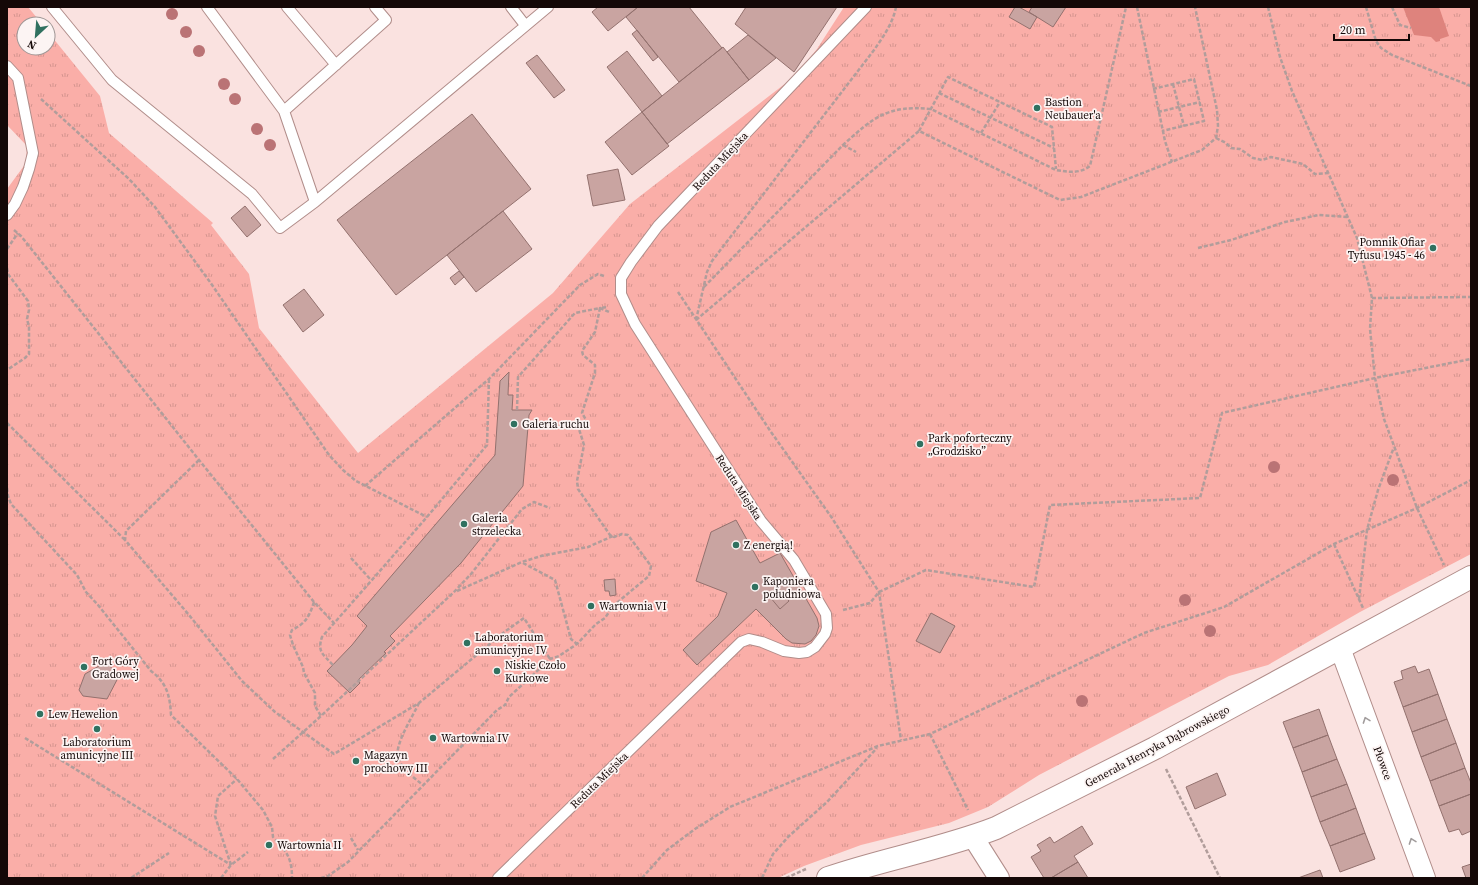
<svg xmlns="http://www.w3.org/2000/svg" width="1478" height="885" font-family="'Source Serif 4',serif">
<defs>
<pattern id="park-tufts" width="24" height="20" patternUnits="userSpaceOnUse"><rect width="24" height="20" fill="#faaea8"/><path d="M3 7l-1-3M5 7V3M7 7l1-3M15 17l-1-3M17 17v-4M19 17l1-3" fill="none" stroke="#d5948f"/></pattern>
</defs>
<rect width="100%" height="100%" fill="#fae2e0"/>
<path fill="url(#park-tufts)" d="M7,7H28L42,24H24V48H48V32L100,96L109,133L213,223L211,225L249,274L259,328L358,453L553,293L630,204L795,76L817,49L844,7H1471V554L1360,612L1268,665L1229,676L1039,775L988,807L949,823L861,845L804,866L778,878H7V189L26,163L27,146L7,125Z"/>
<path fill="#de837d" d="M1403,7H1439L1449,36L1440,39V41L1436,42L1431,37L1414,35Z"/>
<path fill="#c9a4a1" stroke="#93716e" d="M598,7H638L608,31L592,12Z
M638,7H689L722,48L679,82L626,17Z
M746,7H837L794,72L735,24Z
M1015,7H1019L1037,17L1030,29L1009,17Z
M1032,7H1066L1053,27L1029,12Z
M637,30L658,57L653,61L632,34Z
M748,35L776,58L749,80L727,52Z
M723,47L749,80L667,144L642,112Z
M627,51L662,96L642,112L607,67Z
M537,55L565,90L554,98L526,63Z
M642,112L669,146L632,175L605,142Z
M472,114L531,189L396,295L337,220Z
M618,169L625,200L593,206L587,175Z
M245,206L261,225L247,237L231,218Z
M503,211L532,249L476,292L447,255Z
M459,271L464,277L455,285L450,278Z
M304,289L324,315L303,332L283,305Z
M509,372L508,395H513L512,410H532L529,415L523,486L461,563L390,636L395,641L384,652L386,653L358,680L360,683L350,693L327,671L352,645L367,626L357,616L495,455L500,381Z
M736,520L760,563L780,553L817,618L819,626L816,635L811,641L805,644L792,643L786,639L756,609L697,665L683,650L718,616L727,593L696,581L711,532Z
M615,579L616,595L610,596L609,591H605L604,580Z
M781,592L789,601L780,609L770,597L776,593L778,595Z
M931,613L955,626L940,653L916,641Z
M106,662L119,676L107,699L83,696L79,690L85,674Z
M1415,666L1418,673L1429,669L1438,694L1403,707L1394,682L1403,679L1401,671Z
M1438,694L1447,719L1412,732L1403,707Z
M1319,709L1328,735L1293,748L1283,722Z
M1447,719L1456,743L1421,757L1412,732Z
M1328,735L1337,759L1302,772L1293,748Z
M1456,743L1465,768L1430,781L1421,757Z
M1337,759L1347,784L1311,797L1302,772Z
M1465,768L1471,783V794L1439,806L1430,781Z
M1217,773L1226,795L1195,809L1186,787Z
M1347,784L1356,808L1320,822L1311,797Z
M1471,794V831L1462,835L1459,829L1449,832L1439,806Z
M1356,808L1365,833L1330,846L1320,822Z
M1082,826L1093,844L1074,856L1078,862L1051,878H1044L1031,857L1041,851L1037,845L1050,837L1054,843Z
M1365,833L1375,859L1340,872L1330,846Z
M1078,862L1088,878H1051Z
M1471,864V878H1466L1462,867Z
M1320,870L1323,878H1298Z"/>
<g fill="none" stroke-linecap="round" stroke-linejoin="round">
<defs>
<path id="service" d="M52,7L112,80L252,194L280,228L315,202L548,7
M207,7L284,111L315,202
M287,7L336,65
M511,7L525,25
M7,66L18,78L33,153L29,169L23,187L15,204L7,215
M284,111L386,20L375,7
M498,878L741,642L749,639L762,642L784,651L799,653L807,652L815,647L825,634L827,628L826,614L794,560L761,521L635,324L621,294V278L631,262L658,226L866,7"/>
<path id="minor" d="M1340,648L1425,878
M973,837L999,878"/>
<path id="tertiary" d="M828,878C883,859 942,849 996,828L1155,748L1471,577"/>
</defs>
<use href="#service" stroke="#b18d8a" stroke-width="12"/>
<use href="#minor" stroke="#b18d8a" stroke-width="22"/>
<use href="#tertiary" stroke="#b18d8a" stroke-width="24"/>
<path stroke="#b19d9b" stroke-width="2.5" stroke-dasharray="4 2" stroke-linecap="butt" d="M1137,7L1165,141L1172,162
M1268,7L1280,57L1292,91L1357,238L1372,298L1370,329L1375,378L1384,419L1417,508L1444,565
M1366,7L1376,41L1381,48L1392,55L1471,86
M1392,7L1400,25L1411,28
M1173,84L1184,126
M1153,89L1194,79L1204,121L1162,131
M939,93L1054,148
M41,99L129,179L155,207L210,282L329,455L343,470L356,481L427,517
M1158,112L1200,102
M919,131L948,77L1052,127L1056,169
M981,133L1000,102
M1216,138L1226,143L1231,148L1240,149L1253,158L1262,160L1271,157L1303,164L1315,174L1329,173
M843,145L856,152
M14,230L21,236L199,460L314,602L334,623
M1198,248L1231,240L1285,222L1319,215L1348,217
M7,249L18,233
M7,268L8,274L28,301L29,310L27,319L29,327V354L25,358L7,370
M704,287L843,145C874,117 887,105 931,109L1056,170C1069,172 1079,174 1090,166L1126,7
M678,292L771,432L832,518L879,592L901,740
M1372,298L1471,297
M696,320L919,131L1060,200L1081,197L1202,150L1216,138L1218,126L1217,110L1195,7
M696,320L707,272L712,261L874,50C883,37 893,23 896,7
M517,410L518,377L575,313L600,308L609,312
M7,423L125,540
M199,460L126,531L125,540L189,615L242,681L275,712L334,754L419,703L503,633L524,618L550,659
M365,486L464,400L489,379L580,285L598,274L604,276
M7,488L8,496L11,504L77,575L86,592L98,605L151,671C167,683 170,696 171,715L237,779L263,810L272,827L273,837C286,851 292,857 292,878
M1334,544L1363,608
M351,558L371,580
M523,563L555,580L571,639L577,644
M457,591L522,562L541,556L588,547L613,536
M1359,599L1367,530L1378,490L1394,447
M314,602C309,617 306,623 292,630L290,635L293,645L303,667L304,673L315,693V706L321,716
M843,610L870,603L879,592L926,570L1034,587L1050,505L1200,498L1222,413L1375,378L1471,359
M333,665C323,654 317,652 322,637L427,517L487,445L489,379
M419,703C413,716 394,745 398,758C402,769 414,778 423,785
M930,734L968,810
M25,738L231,865
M273,759L321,716L454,592L471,574L522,509L534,502L550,508
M1166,769L1220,878
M351,838L358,850
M231,865L215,816L218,796L237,779
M131,878L169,853
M221,878L231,865L248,852
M321,878L328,876L348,862L497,710L505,705L509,697L550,659L559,656L577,644L596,624L605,618L613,606L649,576L651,566L628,535L622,534L614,537L610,535L578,489L577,481L584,445L579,429L586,420L582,413L595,373V365L583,355L582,351L595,332L600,308L608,307
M642,878L667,850L695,829L730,807L878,746L930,734L1144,633L1224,607L1334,544L1417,508L1471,480
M762,878L773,854L788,837L827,802L877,748
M786,878L806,869"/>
<use href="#service" stroke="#fff" stroke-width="10"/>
<use href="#minor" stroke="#fff" stroke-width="20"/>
<use href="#tertiary" stroke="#fff" stroke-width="22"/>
</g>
<g fill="#ba7375">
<circle cx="172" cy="14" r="6"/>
<circle cx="186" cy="32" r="6"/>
<circle cx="199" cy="51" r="6"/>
<circle cx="224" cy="84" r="6"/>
<circle cx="235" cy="99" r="6"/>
<circle cx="257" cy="129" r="6"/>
<circle cx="270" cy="145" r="6"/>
<circle cx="1274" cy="467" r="6"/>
<circle cx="1393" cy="480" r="6"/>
<circle cx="1185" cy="600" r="6"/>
<circle cx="1210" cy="631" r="6"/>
<circle cx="1082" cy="701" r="6"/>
</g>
<defs><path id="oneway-chevron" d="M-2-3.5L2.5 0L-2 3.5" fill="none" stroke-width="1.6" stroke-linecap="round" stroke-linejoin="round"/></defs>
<g stroke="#a19c9c">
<use href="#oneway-chevron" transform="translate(1366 720) rotate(-110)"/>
<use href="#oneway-chevron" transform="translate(1412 841) rotate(-110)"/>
</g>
<g fill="#307160" stroke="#fcf4f3" stroke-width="1.5">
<circle cx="1037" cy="108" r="4"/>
<circle cx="1433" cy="248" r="4"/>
<circle cx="514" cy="424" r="4"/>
<circle cx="920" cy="444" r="4"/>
<circle cx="464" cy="524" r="4"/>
<circle cx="736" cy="545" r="4"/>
<circle cx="755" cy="587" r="4"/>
<circle cx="591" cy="606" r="4"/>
<circle cx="467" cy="643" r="4"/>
<circle cx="84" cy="667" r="4"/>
<circle cx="497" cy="671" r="4"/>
<circle cx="40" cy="714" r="4"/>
<circle cx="97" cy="729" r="4"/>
<circle cx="433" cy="738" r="4"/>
<circle cx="356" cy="761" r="4"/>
<circle cx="269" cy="845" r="4"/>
</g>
<g text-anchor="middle" stroke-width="3.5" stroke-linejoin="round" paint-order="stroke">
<g font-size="11" fill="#140807" stroke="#fcf4f3" text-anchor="start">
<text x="1045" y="106">Bastion<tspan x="1045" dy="13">Neubauer'a</tspan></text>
<text x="1425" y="246" text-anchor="end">Pomnik Ofiar<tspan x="1425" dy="13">Tyfusu 1945 - 46</tspan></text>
<text x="522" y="428">Galeria ruchu</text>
<text x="928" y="442">Park poforteczny<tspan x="928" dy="13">„Grodzisko”</tspan></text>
<text x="472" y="522">Galeria<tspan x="472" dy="13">strzelecka</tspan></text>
<text x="744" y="549">Z energią!</text>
<text x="763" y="585">Kaponiera<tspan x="763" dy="13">południowa</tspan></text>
<text x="599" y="610">Wartownia VI</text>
<text x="475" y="641">Laboratorium<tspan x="475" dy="13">amunicyjne IV</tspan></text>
<text x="92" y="665">Fort Góry<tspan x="92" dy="13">Gradowej</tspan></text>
<text x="505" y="669">Niskie Czoło<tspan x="505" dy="13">Kurkowe</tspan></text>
<text x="48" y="718">Lew Hewelion</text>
<text x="441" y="742">Wartownia IV</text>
<text x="97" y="746" text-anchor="middle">Laboratorium<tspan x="97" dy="13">amunicyjne III</tspan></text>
<text x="364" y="759">Magazyn<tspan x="364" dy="13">prochowy III</tspan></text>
<text x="277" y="849">Wartownia II</text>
</g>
<g font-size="11" fill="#140807" stroke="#fcf4f3">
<text transform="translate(720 161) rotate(-47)" y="4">Reduta Miejska</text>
<text transform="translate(739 487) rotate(57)" y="4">Reduta Miejska</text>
<text transform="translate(1157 746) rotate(-28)" y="4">Generała Henryka Dąbrowskiego</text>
<text transform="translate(1383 763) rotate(70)" y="4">Płowce</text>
<text transform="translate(599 780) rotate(-44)" y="4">Reduta Miejska</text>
</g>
</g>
<rect width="1478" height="885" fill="none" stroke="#140807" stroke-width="16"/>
<g transform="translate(36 36) rotate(206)"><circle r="19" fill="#fcf4f3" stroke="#9f9695"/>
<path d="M0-3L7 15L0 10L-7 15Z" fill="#307160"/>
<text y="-6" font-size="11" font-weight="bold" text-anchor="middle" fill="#140807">N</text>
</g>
<path d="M1334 34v6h75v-6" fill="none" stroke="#140807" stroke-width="2"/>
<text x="1340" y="34" font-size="12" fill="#140807" stroke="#fcf4f3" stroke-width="3" paint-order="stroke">20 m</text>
</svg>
